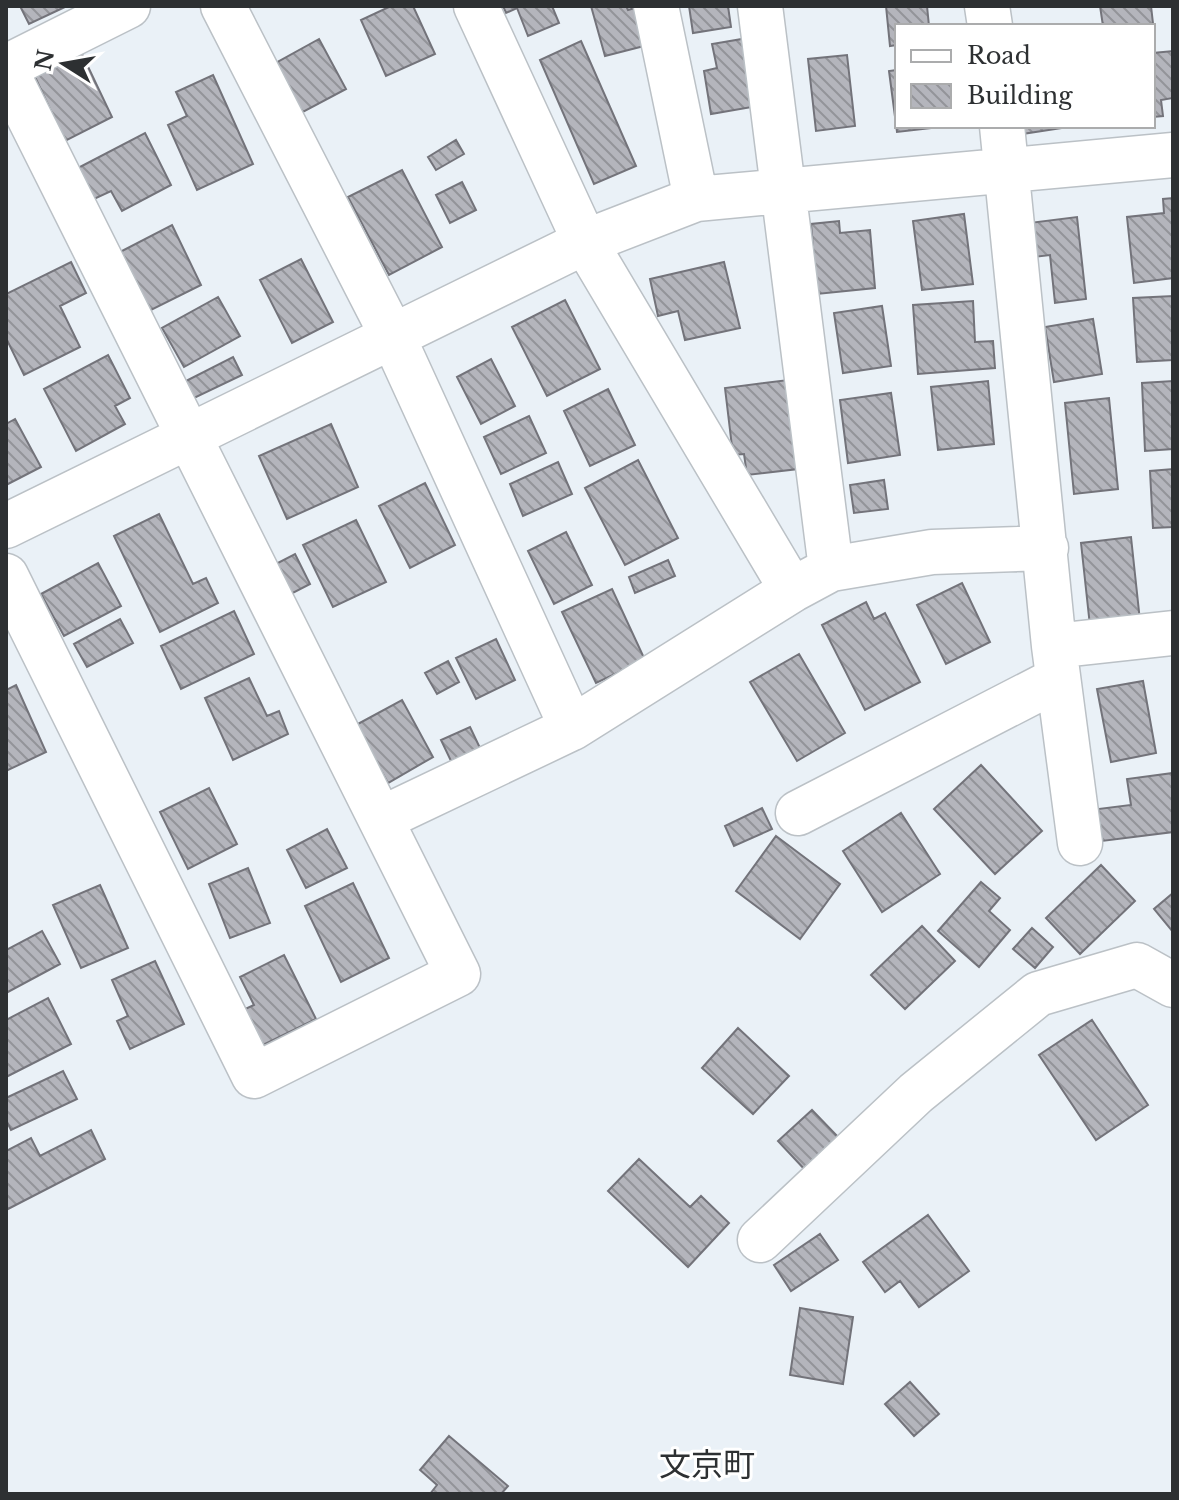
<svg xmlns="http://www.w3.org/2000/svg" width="1179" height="1500" font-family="'Libre Baskerville','Noto Sans JP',serif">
<defs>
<pattern id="building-back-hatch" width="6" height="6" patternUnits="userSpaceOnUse" patternTransform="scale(2)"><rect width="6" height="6" fill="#b4b5bc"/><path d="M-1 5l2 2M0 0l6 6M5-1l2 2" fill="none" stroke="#939499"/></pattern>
</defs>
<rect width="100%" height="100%" fill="#eaf1f7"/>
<path fill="url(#building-back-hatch)" stroke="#73737a" stroke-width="2" d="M20,6H67L29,24Z
M391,6H413L435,54L386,76L361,20Z
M503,6H552L559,23L528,36L517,8L506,13Z
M591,6H626L628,10L638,7L648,45L605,56Z
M689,6H728L731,27L693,33Z
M886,6H927L929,26H897V45L890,46Z
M1100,6H1151L1155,41L1153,26H1103Z
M319,39L346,89L301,113L274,64Z
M742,39L752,107L711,114L704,71L717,68L712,44Z
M581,41L636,166L594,184L540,60Z
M1173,51V98L1161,100L1163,116L1153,117V53Z
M82,54L112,117L65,141L35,77Z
M847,55L855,126L816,131L808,59Z
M897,70V126H949L897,132L889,71Z
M213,75L253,164L197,190L168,125L187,116L176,92Z
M1021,126H1069V127L1022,134Z
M145,133L171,185L122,211L111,191L94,199L78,168Z
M456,140L464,154L436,170L428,157Z
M402,170L442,247L389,275L348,197Z
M462,182L476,210L450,223L436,195Z
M1173,198V278L1134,283L1127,217L1164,213L1163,199Z
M964,214L973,284L922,290L913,221Z
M1077,217L1086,299L1055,303L1050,255L1034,257L1029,223Z
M839,221L840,233L870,230L875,288L817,294L811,224Z
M172,225L201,285L149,311L120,252Z
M301,259L333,322L292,343L260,280Z
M71,262L86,293L60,306L80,347L24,375L6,338V294Z
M724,262L740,328L685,340L678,311L658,316L650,279Z
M1173,296V360L1137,362L1133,298Z
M218,297L240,336L184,367L162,328Z
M565,300L600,369L547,396L512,327Z
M973,301L975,342L993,341L995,368L918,374L913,305Z
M882,306L891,366L843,373L834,313Z
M1093,319L1102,374L1054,382L1045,327Z
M108,355L130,398L115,406L125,424L76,451L44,389Z
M233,357L242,375L192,399L184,382Z
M491,359L515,406L481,424L457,377Z
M788,380L798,469L747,475L744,454L733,455L725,388Z
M988,381L994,444L938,450L931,387Z
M1173,381V449L1145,451L1142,383Z
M608,389L635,445L590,466L564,411Z
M891,393L900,455L848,463L840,400Z
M1109,398L1118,489L1074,494L1065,403Z
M529,416L546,453L501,474L484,437Z
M15,419L41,467L6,485V424Z
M331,424L358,487L287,519L259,456Z
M638,460L678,538L625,565L585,488Z
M558,462L572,494L523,516L510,484Z
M1173,469V527L1153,528L1150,471Z
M884,480L888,509L854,513L850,485Z
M425,483L455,545L410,568L379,506Z
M159,514L193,584L206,578L218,603L160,632L114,536Z
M356,520L386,582L333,607L303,545Z
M566,532L592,585L554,604L528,551Z
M1131,537L1140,621L1090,626L1081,543Z
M295,554L310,584L287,596L272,566Z
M668,560L675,576L635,593L629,577Z
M98,563L121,606L64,636L41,594Z
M962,583L990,642L946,664L917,605Z
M612,589L645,660L596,683L562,612Z
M866,602L874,619L885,613L920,682L865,710L822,625Z
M234,611L254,654L181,689L161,646Z
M120,619L133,643L87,667L74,644Z
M496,639L515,680L476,699L456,658Z
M799,654L845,733L797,761L750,682Z
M448,661L459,682L437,694L425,673Z
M249,678L267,716L279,711L288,734L233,760L205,698Z
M1143,681L1156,753L1111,762L1097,689Z
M16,685L46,752L6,771V690Z
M402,700L433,757L388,783L356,725Z
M470,727L480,748L451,761L441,740Z
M981,765L1042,831L995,874L934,809Z
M1173,773V832L1102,841L1098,809L1131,805L1127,779Z
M209,788L237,844L188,869L160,812Z
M762,808L772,829L734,846L725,826Z
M901,813L940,874L882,912L843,851Z
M327,829L347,868L306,888L287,850Z
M776,836L840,884L800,939L736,891Z
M1101,865L1135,901L1080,954L1046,918Z
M248,868L270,923L230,938L209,884Z
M981,882L1000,898L989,911L1010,930L979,967L938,931Z
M353,883L389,958L341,982L305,906Z
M100,885L128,948L81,968L53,905Z
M1173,893V932L1154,909Z
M922,926L955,961L905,1009L871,975Z
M1032,928L1053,947L1035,968L1013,949Z
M42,931L60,964L6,993V950Z
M284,955L316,1019L261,1046L243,1010L254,1005L240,977Z
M155,961L184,1024L130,1049L117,1021L128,1016L112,980Z
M48,998L71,1044L6,1077V1020Z
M1092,1020L1148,1105L1096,1140L1039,1055Z
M738,1028L789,1076L753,1114L702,1068Z
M63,1071L77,1099L11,1130L6,1120V1098Z
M812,1110L840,1139L807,1172L778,1141Z
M91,1130L105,1159L6,1210V1151L31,1138L40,1156Z
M639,1159L690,1207L701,1196L729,1223L688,1267L608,1191Z
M928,1215L969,1271L919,1307L900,1281L885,1292L863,1262Z
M820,1234L838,1260L791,1291L774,1265Z
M800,1308L853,1317L843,1384L790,1375Z
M910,1382L939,1414L914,1436L885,1404Z
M449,1436L508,1486L501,1494H430L437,1485L420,1470Z"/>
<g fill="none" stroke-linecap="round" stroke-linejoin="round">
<defs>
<path id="minor" d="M223,6L394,339L572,728L383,818
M476,6L585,242L792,590L831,569L932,552L1046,548
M656,6L696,199
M760,6L831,569
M987,6L990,26
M6,67L128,6
M6,71L458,974L254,1076L6,576
M1002,126L1054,646L1080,843
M6,526L585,242L696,199L1173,155
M1054,646L1173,633
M572,728L792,590
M798,813L1058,679
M760,1240L916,1093L1038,994L1137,965L1173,985"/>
</defs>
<use href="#minor" stroke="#bbc1c6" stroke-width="47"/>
<use href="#minor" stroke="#fff" stroke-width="44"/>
</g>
<g text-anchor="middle" stroke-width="6" stroke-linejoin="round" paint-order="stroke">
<g font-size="32" fill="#2d3032" stroke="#fff">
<text x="707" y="1476">文京町</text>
</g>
</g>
<rect width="1179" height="1500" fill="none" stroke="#2d3032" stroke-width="16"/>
<rect x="895" y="24" width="260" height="104" fill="#ffffff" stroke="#abacad" stroke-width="2"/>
<rect x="911" y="50" width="40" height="12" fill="#ffffff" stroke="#abacad" stroke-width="2"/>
<text x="967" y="64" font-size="24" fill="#2d3032">Road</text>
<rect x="911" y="84" width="40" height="24" fill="url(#building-back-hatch)" stroke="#abacad" stroke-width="2"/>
<text x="967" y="104" font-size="24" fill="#2d3032">Building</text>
<g transform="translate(64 64) rotate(281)" stroke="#ffffff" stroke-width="6" paint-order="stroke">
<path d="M0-6L14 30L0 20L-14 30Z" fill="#2d3032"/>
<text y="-12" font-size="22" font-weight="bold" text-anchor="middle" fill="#2d3032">N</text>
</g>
</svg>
